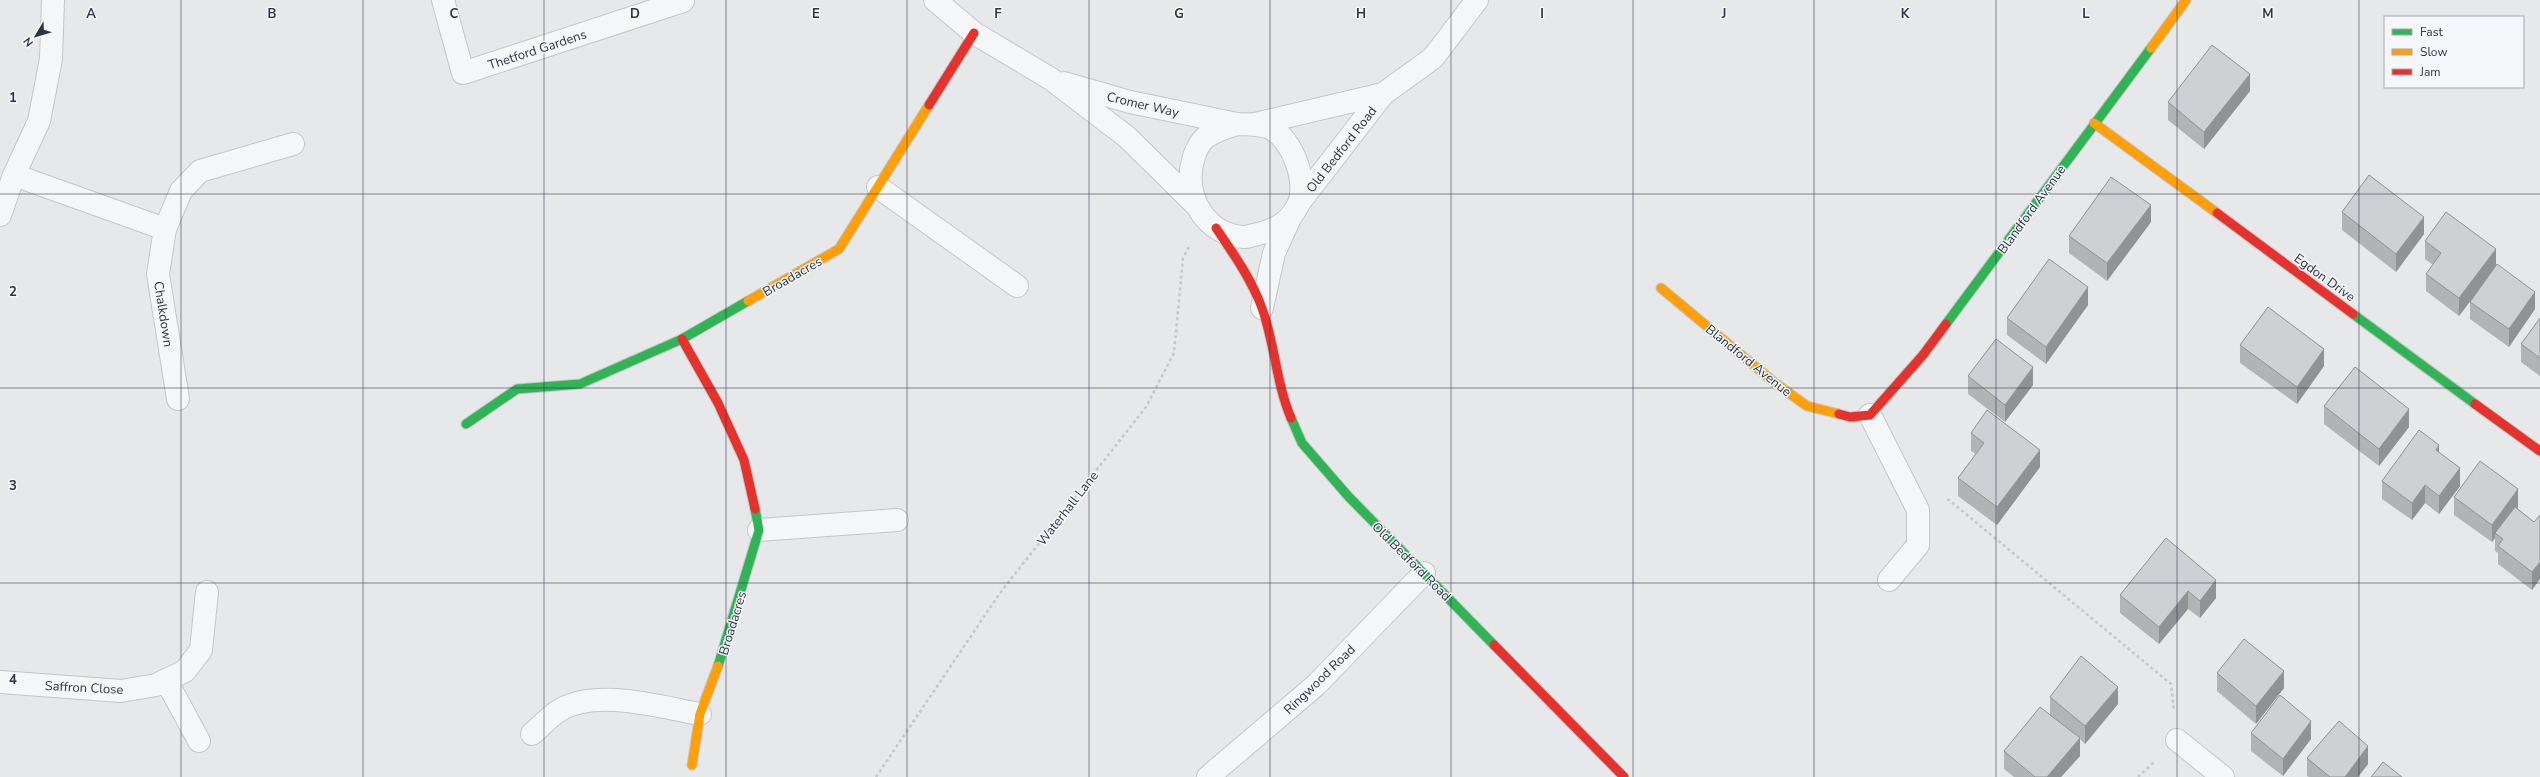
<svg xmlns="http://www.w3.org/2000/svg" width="2540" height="777" font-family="'Nunito Sans',sans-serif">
<rect width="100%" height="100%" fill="#e6e8ea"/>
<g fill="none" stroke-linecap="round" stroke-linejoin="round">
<defs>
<path id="street" d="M443,0L463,73L683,1
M935,0L974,33L1051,79L1127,137L1195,204
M1064,83L1130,102L1237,124
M1237,124C1248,124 1259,124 1270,128C1292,138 1309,183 1298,205C1290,221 1279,228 1262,233C1256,234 1249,237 1244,237C1205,235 1183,195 1193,160C1195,152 1200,142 1206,137C1215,131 1227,127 1237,124Z
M1255,124L1383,94
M14,175L165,229
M878,187L1017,286
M1299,203L1383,94L1433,58L1477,0
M0,215L14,175L39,121L51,59L53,0
M1262,308L1274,253L1290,218
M178,399L158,274L165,229L181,191L200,171L293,144
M1870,415L1918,510V545L1889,580
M759,530L897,520
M166,680L199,741
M0,682L121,691L156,685L185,671L201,650L207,592
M532,734C541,726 550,716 560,710C596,688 660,707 700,714
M2177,740L2223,777
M1208,777L1316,685L1424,573"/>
<path id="fast" d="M2353,314L2475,404
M1946,324L2151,48
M1291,418L1302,443L1348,496L1494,645
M466,424L517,389L580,384L682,339L748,301
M718,666L759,530L755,509"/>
<path id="slow" d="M2151,48L2186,0
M2094,123L2217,213
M1661,288L1775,383L1807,406L1839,414
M748,301L839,249L929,105
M692,765L700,714L718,666"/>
<path id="jam" d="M929,105L974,33
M2217,213L2353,314
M1216,228C1233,253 1252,280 1262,308C1275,344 1276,383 1291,418
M682,339L718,403L744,460L755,509
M2475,404L2540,451
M1839,414L1850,417L1870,415L1923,355L1946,324
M1494,645L1624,777"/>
</defs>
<use href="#street" stroke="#c4c6c8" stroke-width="24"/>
<use href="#fast" stroke="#c4c6c8" stroke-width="11"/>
<use href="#slow" stroke="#c4c6c8" stroke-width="11"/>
<use href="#jam" stroke="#c4c6c8" stroke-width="11"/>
<path stroke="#c5c6ca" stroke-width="2.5" stroke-dasharray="3 3" stroke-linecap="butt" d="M1947,500H1949L2171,684L2174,710
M876,777L1000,593L1146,407L1174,353L1183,258L1190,245
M2138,777L2155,761"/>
<use href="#street" stroke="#f5f6f7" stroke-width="22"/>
<use href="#fast" stroke="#30b455" stroke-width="9"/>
<use href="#slow" stroke="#ff9f0a" stroke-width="9"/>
<use href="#jam" stroke="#e5322d" stroke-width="9"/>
</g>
<path fill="#b1b3b5" d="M2250,91L2204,149L2168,120V102Z
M2342,212L2424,234L2396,272L2342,230Z
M2151,222L2107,281L2069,253V236Z
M2425,241L2496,266L2535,309L2509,347L2470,319V302L2492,272L2459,316L2426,291V274L2433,265L2425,259Z
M2088,305L2046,364L2007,335V318Z
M2540,318V376L2521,362V344Z
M2240,345L2324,366L2297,404L2240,363Z
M1968,376L2033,385L2005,422L1968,394Z
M2324,406L2409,427L2379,466L2324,424Z
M1971,433L2040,467L1997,525L1958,496V478L1976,454L1971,451Z
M2439,452L2460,486L2439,514L2425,503L2412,520L2382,499V481Z
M2454,497L2518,507L2517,508L2534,522L2540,515V579L2532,590L2498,564V553L2495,551V538L2492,542L2454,515Z
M2166,538L2216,598L2200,618L2188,609L2159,644L2120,613V595Z
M2217,673L2284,688L2256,724L2217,691Z
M2050,697L2118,704L2085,744L2080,739V756L2061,777H2014L2004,769V751L2050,714Z
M2251,733L2311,739L2283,776L2251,751Z
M2307,758L2368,764L2358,777H2309L2307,776Z"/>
<path fill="#909294" d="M2250,74V91L2204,149V132Z
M2151,205V222L2107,281V263Z
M2424,217V234L2396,272V254Z
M2496,249V267L2459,316V298Z
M2088,287V305L2046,364V347Z
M2535,292V309L2509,347V329Z
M2324,349V366L2297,404V387Z
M2033,367V385L2005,422V405Z
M2409,409V427L2379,466V449Z
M2439,445V463L2436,450Z
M2040,450V467L1997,525V507Z
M2460,468V486L2439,514V496Z
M2425,485V503L2412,520V503Z
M2518,489V507L2497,535L2495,533V538L2492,542V525Z
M2540,562V579L2532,590V572Z
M2216,580V598L2200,618V601Z
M2188,591V609L2159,644V627Z
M2284,671V688L2256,724V706Z
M2118,687V704L2085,744V726Z
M2311,721V739L2283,776V759Z
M2080,738V756L2061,777H2047Z
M2368,746V764L2358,777H2345Z"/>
<path fill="#ced0d3" stroke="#909294" d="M2212,45L2250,74L2204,132L2168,102Z
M2369,175L2424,217L2396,254L2342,212Z
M2111,177L2151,205L2107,263L2069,236Z
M2446,212L2496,249L2459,298L2426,274L2441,253L2425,241Z
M2049,259L2088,287L2046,347L2007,318Z
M2497,264L2535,292L2509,329L2470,302Z
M2268,307L2324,349L2297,387L2240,345Z
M2540,318V358L2521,344Z
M1996,339L2033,367L2005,405L1968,376Z
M2355,367L2409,409L2379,449L2324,406Z
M1987,410L2040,450L1997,507L1958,478L1984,443L1971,433Z
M2419,430L2439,445L2436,450L2460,468L2439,496L2425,485L2412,503L2382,481Z
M2480,461L2518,489L2492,525L2454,497Z
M2515,507L2534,522L2540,515V562L2532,572L2498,546L2503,539L2495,533Z
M2166,538L2216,580L2200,601L2188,591L2159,627L2120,595Z
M2244,639L2284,671L2256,706L2217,673Z
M2081,656L2118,687L2085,726L2050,697Z
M2280,695L2311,721L2283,759L2251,733Z
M2040,707L2080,738L2047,777H2035L2004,751Z
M2339,721L2368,746L2345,777H2330L2307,758Z
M2383,762L2402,777H2371Z"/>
<path fill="none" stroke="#2b3445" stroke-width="1" stroke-opacity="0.55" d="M181,0V777M363,0V777M544,0V777M726,0V777M907,0V777M1089,0V777M1270,0V777M1451,0V777M1633,0V777M1814,0V777M1996,0V777M2177,0V777M2359,0V777M0,194H2540M0,388H2540M0,583H2540"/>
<g text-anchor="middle" stroke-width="3" stroke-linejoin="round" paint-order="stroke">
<g font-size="13" fill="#2b3445" stroke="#f4f6f9">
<text transform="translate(537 49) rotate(-18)" y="5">Thetford Gardens</text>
<text transform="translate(1143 104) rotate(13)" y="5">Cromer Way</text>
<text transform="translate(1341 149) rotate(-52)" y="5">Old Bedford Road</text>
<text transform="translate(2031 209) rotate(-54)" y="5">Blandford Avenue</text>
<text transform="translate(792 276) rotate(-30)" y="5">Broadacres</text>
<text transform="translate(2325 277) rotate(36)" y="5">Egdon Drive</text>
<text transform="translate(164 314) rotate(81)" y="5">Chalkdown</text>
<text transform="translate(1749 360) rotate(39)" y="5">Blandford Avenue</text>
<text transform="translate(1067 508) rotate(-52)" y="5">Waterhall Lane</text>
<text transform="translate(1412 561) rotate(45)" y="5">Old Bedford Road</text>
<text transform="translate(732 623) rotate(-73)" y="5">Broadacres</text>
<text transform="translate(1319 679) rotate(-44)" y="5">Ringwood Road</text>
<text transform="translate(84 687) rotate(3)" y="5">Saffron Close</text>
</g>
</g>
<g font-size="13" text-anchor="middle" font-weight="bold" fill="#2b3445" stroke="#f4f6f9" stroke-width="3" stroke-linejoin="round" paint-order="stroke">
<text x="91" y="18">A</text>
<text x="272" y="18">B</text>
<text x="454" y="18">C</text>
<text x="635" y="18">D</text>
<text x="816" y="18">E</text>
<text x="998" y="18">F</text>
<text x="1179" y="18">G</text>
<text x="1361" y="18">H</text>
<text x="1542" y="18">I</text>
<text x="1724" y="18">J</text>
<text x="1905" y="18">K</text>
<text x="2086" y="18">L</text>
<text x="2268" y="18">M</text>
<text x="13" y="102">1</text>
<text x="13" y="296">2</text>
<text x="13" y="490">3</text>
<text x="13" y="684">4</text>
</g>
<rect x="2384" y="16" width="140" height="72" fill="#f4f6f9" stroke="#a4a8b1"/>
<rect x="2392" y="29" width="20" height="6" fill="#30b455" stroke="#a4a8b1"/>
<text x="2420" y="36" font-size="12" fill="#2b3445">Fast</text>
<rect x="2392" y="49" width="20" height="6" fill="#ff9f0a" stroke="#a4a8b1"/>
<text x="2420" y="56" font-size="12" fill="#2b3445">Slow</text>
<rect x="2392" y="69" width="20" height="6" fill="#e5322d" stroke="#a4a8b1"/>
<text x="2420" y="76" font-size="12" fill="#2b3445">Jam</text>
<g transform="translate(36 36) rotate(232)" stroke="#f4f6f9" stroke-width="3" paint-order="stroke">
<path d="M0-3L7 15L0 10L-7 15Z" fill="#2b3445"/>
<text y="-6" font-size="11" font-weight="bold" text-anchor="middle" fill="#2b3445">N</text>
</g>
</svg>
